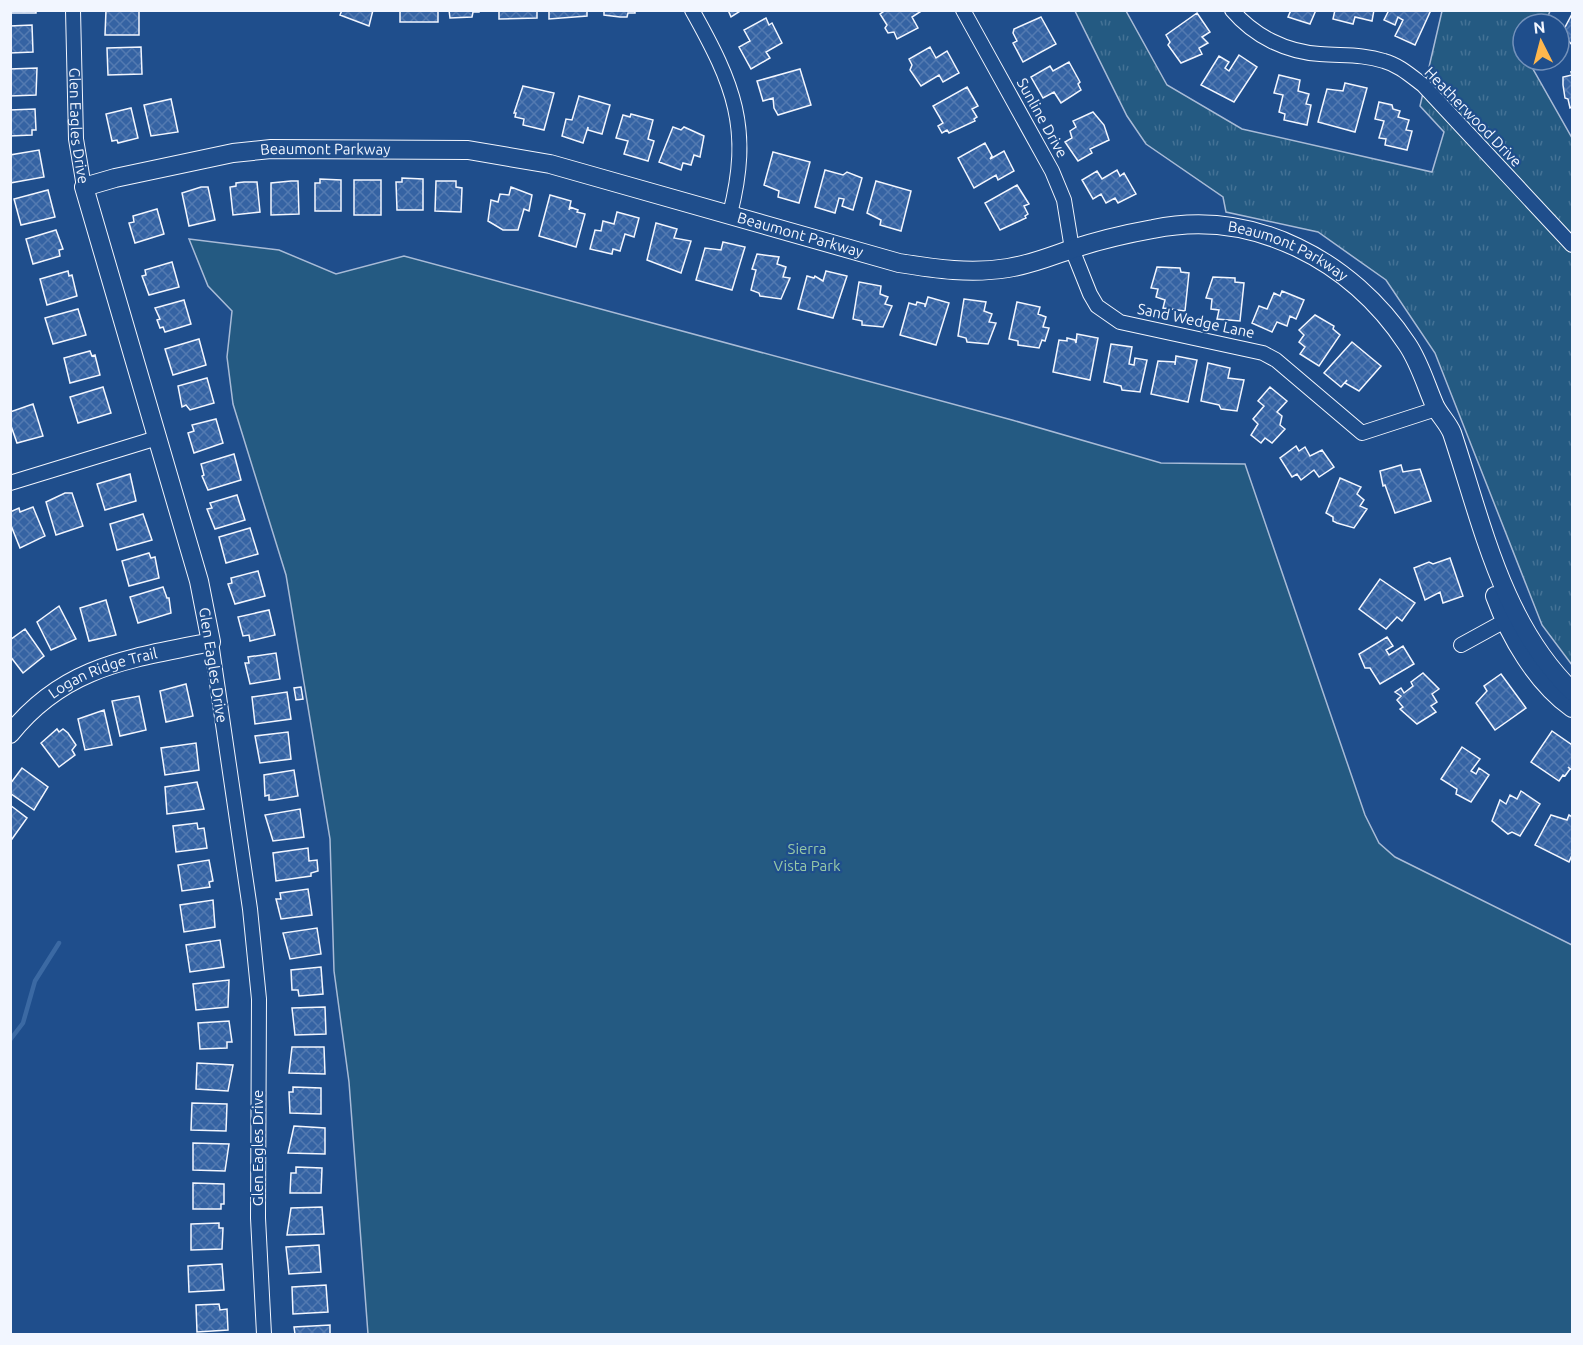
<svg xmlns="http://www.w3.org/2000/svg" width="1583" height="1345" font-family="Ubuntu,sans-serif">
<defs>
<pattern id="grass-tufts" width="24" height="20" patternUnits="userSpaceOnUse" patternTransform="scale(1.5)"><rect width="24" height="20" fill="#245a82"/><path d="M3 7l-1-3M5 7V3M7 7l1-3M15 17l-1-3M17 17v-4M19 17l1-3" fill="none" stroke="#447295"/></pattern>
<pattern id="building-cross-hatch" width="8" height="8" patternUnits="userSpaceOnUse" patternTransform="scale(1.5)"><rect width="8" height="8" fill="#3563a3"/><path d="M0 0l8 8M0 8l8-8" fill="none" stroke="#537ab1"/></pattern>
</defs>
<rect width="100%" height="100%" fill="#1f4e8c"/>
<path fill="url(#grass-tufts)" stroke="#a8bbd7" stroke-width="1.5" d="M1075,11H1126L1167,85L1242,129L1432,172L1444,132L1420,106L1442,11H1550L1545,24H1523V60H1534L1533,69L1572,138V665L1542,625L1435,353L1386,280L1318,232L1226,212L1223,197L1146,144L1127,116Z"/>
<path fill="#245a82" stroke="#a8bbd7" stroke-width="1.5" d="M189,239L279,250L336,274L404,256L1012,420L1161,463L1245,464L1365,815L1379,843L1395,857L1572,945V1334H368L349,1082L334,971L330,839L286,575L233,404L227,357L232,311L208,286Z"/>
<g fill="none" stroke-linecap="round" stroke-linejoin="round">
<path stroke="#3b69a3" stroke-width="4.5" d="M10,1040L23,1023L35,981L59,943"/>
</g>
<path fill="url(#building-cross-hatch)" stroke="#f2f6ff" stroke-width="1.5" d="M10,10H36V13H10Z
M106,10H139V35H105Z
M373,10L369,26L340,15L342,10Z
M400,10H438V22H400Z
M449,10H479V12H473L472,17L450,18Z
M499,10H537V18L499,19Z
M549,10H587V16L549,19Z
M604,10H635V13H628L627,17H620L604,15Z
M728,10H742L731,17Z
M886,10H923L912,17L918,28L897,39L894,32L888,33L885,28L887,25L880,14Z
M1316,10L1310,24L1288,17L1291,10Z
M1335,10H1374L1372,21L1355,17L1353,24L1333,19Z
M1389,10H1431L1415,45L1395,36L1403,20L1398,17L1395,25L1384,20Z
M1197,13L1210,32L1202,37L1208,43L1199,48L1202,54L1181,63L1168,45L1170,42L1166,35Z
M1572,14V45L1562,33Z
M1041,17L1056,44L1023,62L1013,43L1017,41L1013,33L1014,29Z
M766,18L769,25L772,23L782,43L766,52L770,58L751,69L739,47L750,41L744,30Z
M32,25L33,52L10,53V26Z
M141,47L142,74L108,75L107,48Z
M930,47L936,58L947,51L959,73L943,82L939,75L921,86L910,70L912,65L909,59Z
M1239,55L1257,67L1234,102L1201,85L1219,56L1229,62L1225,68L1229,71Z
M1069,62L1080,82L1078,84L1081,90L1061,103L1054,92L1043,98L1031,77L1050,66L1053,71Z
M37,68L36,95L10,96V69Z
M800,69L811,105L778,115L774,108L773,98L763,101L757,81Z
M1571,72H1572V107L1570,108L1568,99L1565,98L1563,85V77L1572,75Z
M1279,75L1300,80L1298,91L1309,94L1306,104L1311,105L1307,125L1284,120L1285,114L1279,112L1283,95L1274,93Z
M1345,83L1367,88L1355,132L1318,122L1327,89L1343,91Z
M523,86L554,93L544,130L523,125L524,119L515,117L516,113H514Z
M967,87L978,106L972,109L977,117L974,119L975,121L949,133L947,130L942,133L938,126L943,123L933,106Z
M579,96L610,105L602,134L588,130V127L583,143L562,136L566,119L572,120Z
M171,99L178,132L151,136L144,105Z
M1379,102L1392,105L1393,109L1400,111L1398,117L1409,120L1406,130L1412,131L1407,150L1385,145L1386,139L1379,138L1384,121L1375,119Z
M131,108L138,138L118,143L117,140L112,141L106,114Z
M35,109L36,130H32V135L10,136V110Z
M1093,112L1104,125L1109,140L1090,149L1092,153L1078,161L1065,142L1072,138L1070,131L1076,127L1073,121Z
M631,114L653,120L648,139L654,141L648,161L624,154L628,141L616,138L623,115L630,117Z
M673,127L681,130L684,127L704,136L700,157L694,155L691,165L683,163L681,170L659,162Z
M985,143L992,156L990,159L1004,151L1014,171L998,180L996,175L974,188L958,158Z
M39,150L44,177L10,183V155Z
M773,152L810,162L799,203L778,197L779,191L764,185Z
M825,170L843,175L847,172L862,178L853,210L842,206L844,199L839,198L835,213L815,207Z
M1117,170L1120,176L1124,173L1136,194L1118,203L1115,198L1106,203L1101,194L1093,199L1082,180L1097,171L1102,179Z
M402,178L423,179V210H397L396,182H402Z
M320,179L341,180V211H315V183H320Z
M354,180H381V215H354Z
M291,181H298L299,214L271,215V183Z
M436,181H456V187L462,188L461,212L435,211Z
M876,181L911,191L901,231L880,225L881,220L867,213Z
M244,182H257L260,212L233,215L230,187L236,186V183Z
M1017,185L1029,204L1024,206L1028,214L1025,216L1026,218L1000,230L985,203Z
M201,187H208L215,220L189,226L182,193Z
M511,187L532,195L529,211L524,209L518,230H503L488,221L491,200L498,202L500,194L509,195Z
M48,190L55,217L21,225L14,199Z
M550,195L571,201L569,210L570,207L578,210L577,212L585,214L576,247L539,236Z
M157,209L164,234L135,243L129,223L134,222L133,216Z
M617,212L639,218L634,237L625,234L620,251L613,249L612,254L590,249L595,230L601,231L603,221L614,224Z
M656,223L677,229L674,238L691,241L681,273L647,260Z
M56,230L63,249L59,250L60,256L33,264L26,239Z
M723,242L745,247L732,290L696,280L705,248L721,250Z
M757,254L779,257L777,264L786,267L783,277L790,278L781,299L760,296L759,293L751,290L756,270L752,269Z
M172,262L179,287L149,295L142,276L146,275L145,270Z
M1157,267L1180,268L1181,272L1189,273L1185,311L1163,308L1165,300L1156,297L1158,289L1151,288Z
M68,271L69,276L72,275L77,296L47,305L40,279Z
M826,271L847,276L833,318L798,309L807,276L814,278L815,276L823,281Z
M1213,277L1235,278V282L1244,283L1240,321L1217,319L1219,310L1211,309L1212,299L1206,298Z
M859,282L881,286L880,294L888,297L885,304L892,306L883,327L862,325V321L853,319Z
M1282,291L1304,300L1296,319L1290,316L1287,326L1277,322L1272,332L1252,323L1259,306L1267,309L1274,293L1280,296Z
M928,297L949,303L936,345L900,335L909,303L916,305L917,302L925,304V307Z
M964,299L986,302L984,311L992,314L989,322L996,323L988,344L967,342L966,338L958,336Z
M184,300L191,324L165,332L163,327L160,328L157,320L160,319L155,308Z
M1017,302L1040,307L1038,314L1046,317L1043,327L1049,328L1045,341L1042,340L1039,348L1018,345V341L1009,339Z
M78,309L86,335L53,344L45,318Z
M1315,315L1334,326L1333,329L1340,335L1319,366L1300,354L1305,347L1299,342L1304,335L1299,330Z
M1077,334L1098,338L1090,380L1053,372L1059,340L1067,341V338L1075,340L1076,343Z
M199,339L206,365L173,375L165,349Z
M1352,342L1381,366L1359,391L1345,383L1347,380L1341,387L1324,373Z
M1111,344L1132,347L1129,364L1134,365L1135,358L1147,360L1140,392L1122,390L1121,386L1104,382Z
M90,351L92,356L95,355L100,375L70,383L64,358Z
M1176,356L1197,360L1188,402L1151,394L1158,361L1175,362V365Z
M1208,363L1230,368L1228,378L1244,380L1237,411L1221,409L1219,405L1201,401Z
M207,378L214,403L190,410L186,405L182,407L178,386Z
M103,387L111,413L78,423L70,397Z
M1270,387L1287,401L1277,412L1282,416L1280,425L1285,429L1272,443L1265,438L1261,443L1251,435L1258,424L1253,419L1264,406L1258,401Z
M33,404L43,436L17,443L10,423V412Z
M216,419L223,443L194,453L188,433L194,431L192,425Z
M1296,446L1299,451L1305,447L1310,456L1322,450L1334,467L1319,477L1314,470L1301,480L1297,474L1292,477L1280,458Z
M234,454L241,480L208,490L202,476L204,475L201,464Z
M1401,465L1403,472L1420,469L1431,501L1395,513L1385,485L1383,486L1380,471Z
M130,474L136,501L105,510L97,484Z
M1340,478L1361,487L1357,494L1364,500L1360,506L1367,509L1354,528L1337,523L1333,521V517L1326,513Z
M65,493H72L83,526L56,535L46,502Z
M237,495L245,520L215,529L207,509L212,508L210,503Z
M33,507L45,536L20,548L10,523V512L19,508L20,512Z
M143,514L152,540L117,550L110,524Z
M250,528L258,554L226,563L219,537Z
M149,553L151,558L155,557L159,578L129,586L122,561Z
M1450,558L1463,596L1443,603L1440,592L1425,600L1414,568L1429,562L1433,564Z
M258,571L265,596L235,604L228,584L232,583L231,578Z
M1380,579L1415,603L1402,621L1397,617L1386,629L1359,609Z
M163,587L167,598H169L171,613L138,623L130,597Z
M106,600L116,635L89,641L80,608Z
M59,606L76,639L51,650L37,622Z
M269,610L275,635L250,641L249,635L243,636L238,617Z
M25,629L44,656L23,673L10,656V640Z
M1387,637L1393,646L1386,650L1389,655L1403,646L1414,664L1380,684L1370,668H1365L1359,654Z
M276,653L280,679L250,684L245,663H249L248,657Z
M1423,673L1439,689L1432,694L1437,702L1431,706L1436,712L1417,724L1400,709L1403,707L1397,700L1401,696L1395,692L1401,688L1404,693L1413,686L1411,682Z
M1501,674L1526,708L1495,730L1476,703L1487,691L1484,686Z
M186,684L193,716L166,722L160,691Z
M301,687L303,699L296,700L294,688Z
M287,692L291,719L255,724L252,697Z
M139,696L146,730L120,736L112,701Z
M104,710L112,745L85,750L78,719Z
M57,729L59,732L63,729L68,733L76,745L72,750L75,755L59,767L41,743Z
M1552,731L1572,745V770L1568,767L1570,769L1565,776L1563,775L1559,781L1531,762Z
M288,732L291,759L260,763L255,736Z
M196,743L199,770L165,775L161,748Z
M1462,747L1480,759L1471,771L1476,774L1479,768L1489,775L1471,802L1456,794L1457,789L1441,779Z
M22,768L48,787L34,810L10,793V784Z
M294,770L298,796L273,800H269V795L265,796L264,775Z
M197,782L204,809L167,814L165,787Z
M1521,791L1540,804L1520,836L1512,832L1508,834L1492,821L1500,800L1506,804L1510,795L1517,799Z
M10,805L27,818L12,839L10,838Z
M300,809L304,837L273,841L265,815Z
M1551,815L1567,820L1569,815L1572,817V855L1569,862L1535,845Z
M197,823L198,829L204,828L207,848L176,852L173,826Z
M308,848L309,861L317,860L318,871L311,873V876L276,881L273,853Z
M209,860L213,881L209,882L210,887L182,891L178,865Z
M308,889L312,915L281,919L276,899H281L280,893Z
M213,900L215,927L184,932L180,905Z
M317,928L321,954L290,959L283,933Z
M220,940L224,967L190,972L186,945Z
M321,967L323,994L299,996L298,990H292L291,970Z
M229,980L228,1007L196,1010L193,984Z
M325,1007L326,1034L295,1035L292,1008Z
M229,1021L232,1042H227V1048L200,1049L198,1023Z
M292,1047H324L325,1074L289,1073Z
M197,1063L233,1065L228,1091L196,1089Z
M293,1087L321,1088V1114L290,1113L289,1092H293Z
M192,1103L227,1104L226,1131L191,1130Z
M294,1126L325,1128V1154L288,1153Z
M193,1143L229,1144L225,1171L193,1170Z
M296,1167L322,1168L321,1193H290L291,1173H296Z
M193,1183L224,1184V1204H221V1209H193Z
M322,1207L324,1234L287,1235L291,1208Z
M219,1223V1228H223L222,1249L191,1250V1224Z
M319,1245L321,1272L289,1274L286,1247Z
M222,1264L224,1290L189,1292L188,1266Z
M326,1285L328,1312L293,1314L292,1287Z
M219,1304L220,1310L227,1309L228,1330L197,1332L196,1305Z
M330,1325V1334H295L294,1327Z"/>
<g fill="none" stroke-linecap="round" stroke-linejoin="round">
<defs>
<g id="street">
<path id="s1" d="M73,10L76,139L84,187"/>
<path d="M692,10C734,85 752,128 730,214"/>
<path d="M963,10L1052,171L1064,200L1072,249L1090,294L1097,306L1120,322L1263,353L1276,360L1362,433L1436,409"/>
<path d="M1232,10C1254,36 1286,52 1320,54C1342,56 1363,54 1384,61C1399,65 1411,76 1423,85L1572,245"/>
<path d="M10,483L157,438"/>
<path d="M211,642L250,909L259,999L258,1218L264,1334"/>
<path d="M1461,645L1512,617"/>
</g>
<g id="secondary">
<path d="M1495,596C1510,637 1536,682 1572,708"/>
<path id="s2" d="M10,734C65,665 130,659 211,642L199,581L84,187L115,178L233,153L271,149L468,150L550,164L899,263C936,269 971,274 1008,268C1029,265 1049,257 1069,250C1096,241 1125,234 1153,229C1254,208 1352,261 1407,344C1420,363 1426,386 1435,406C1440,416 1448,423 1452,433C1482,523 1502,623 1572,691"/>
</g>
</defs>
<use href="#street" stroke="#f2f6ff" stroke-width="16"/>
<use href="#secondary" stroke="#f2f6ff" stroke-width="20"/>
<use href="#street" stroke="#1f4e8c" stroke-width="14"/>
<use href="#secondary" stroke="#1f4e8c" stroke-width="18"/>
</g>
<g text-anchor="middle" stroke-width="4.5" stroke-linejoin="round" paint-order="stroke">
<g font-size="15" fill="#f2f6ff" stroke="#1f4e8c">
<text transform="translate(1473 117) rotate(46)" y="5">Heatherwood Drive</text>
<text transform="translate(1042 118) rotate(61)" y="5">Sunline Drive</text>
<text dy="5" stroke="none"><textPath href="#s1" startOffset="116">Glen Eagles Drive</textPath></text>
<text dy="5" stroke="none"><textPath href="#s2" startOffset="945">Beaumont Parkway</textPath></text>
<text dy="5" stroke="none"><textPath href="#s2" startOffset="1431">Beaumont Parkway</textPath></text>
<text dy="5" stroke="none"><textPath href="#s2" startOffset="1934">Beaumont Parkway</textPath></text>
<text transform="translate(1196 321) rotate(12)" y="5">Sand Wedge Lane</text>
<text transform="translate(213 665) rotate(81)" y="5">Glen Eagles Drive</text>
<text dy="5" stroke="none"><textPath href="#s2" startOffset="114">Logan Ridge Trail</textPath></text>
<text transform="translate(258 1148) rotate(-90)" y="5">Glen Eagles Drive</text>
</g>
<g font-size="15" fill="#97c8a6" stroke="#1f4e8c">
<text x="807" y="854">Sierra<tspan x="807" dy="17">Vista Park</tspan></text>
</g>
</g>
<rect width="1583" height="1345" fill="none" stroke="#f2f6ff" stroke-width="24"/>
<g transform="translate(1541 42) rotate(354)"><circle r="28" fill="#1f4e8c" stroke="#7391ba" stroke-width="1.5"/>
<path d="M0-4.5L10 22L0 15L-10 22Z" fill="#ffb74d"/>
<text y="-9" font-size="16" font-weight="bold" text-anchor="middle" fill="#f2f6ff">N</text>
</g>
</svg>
